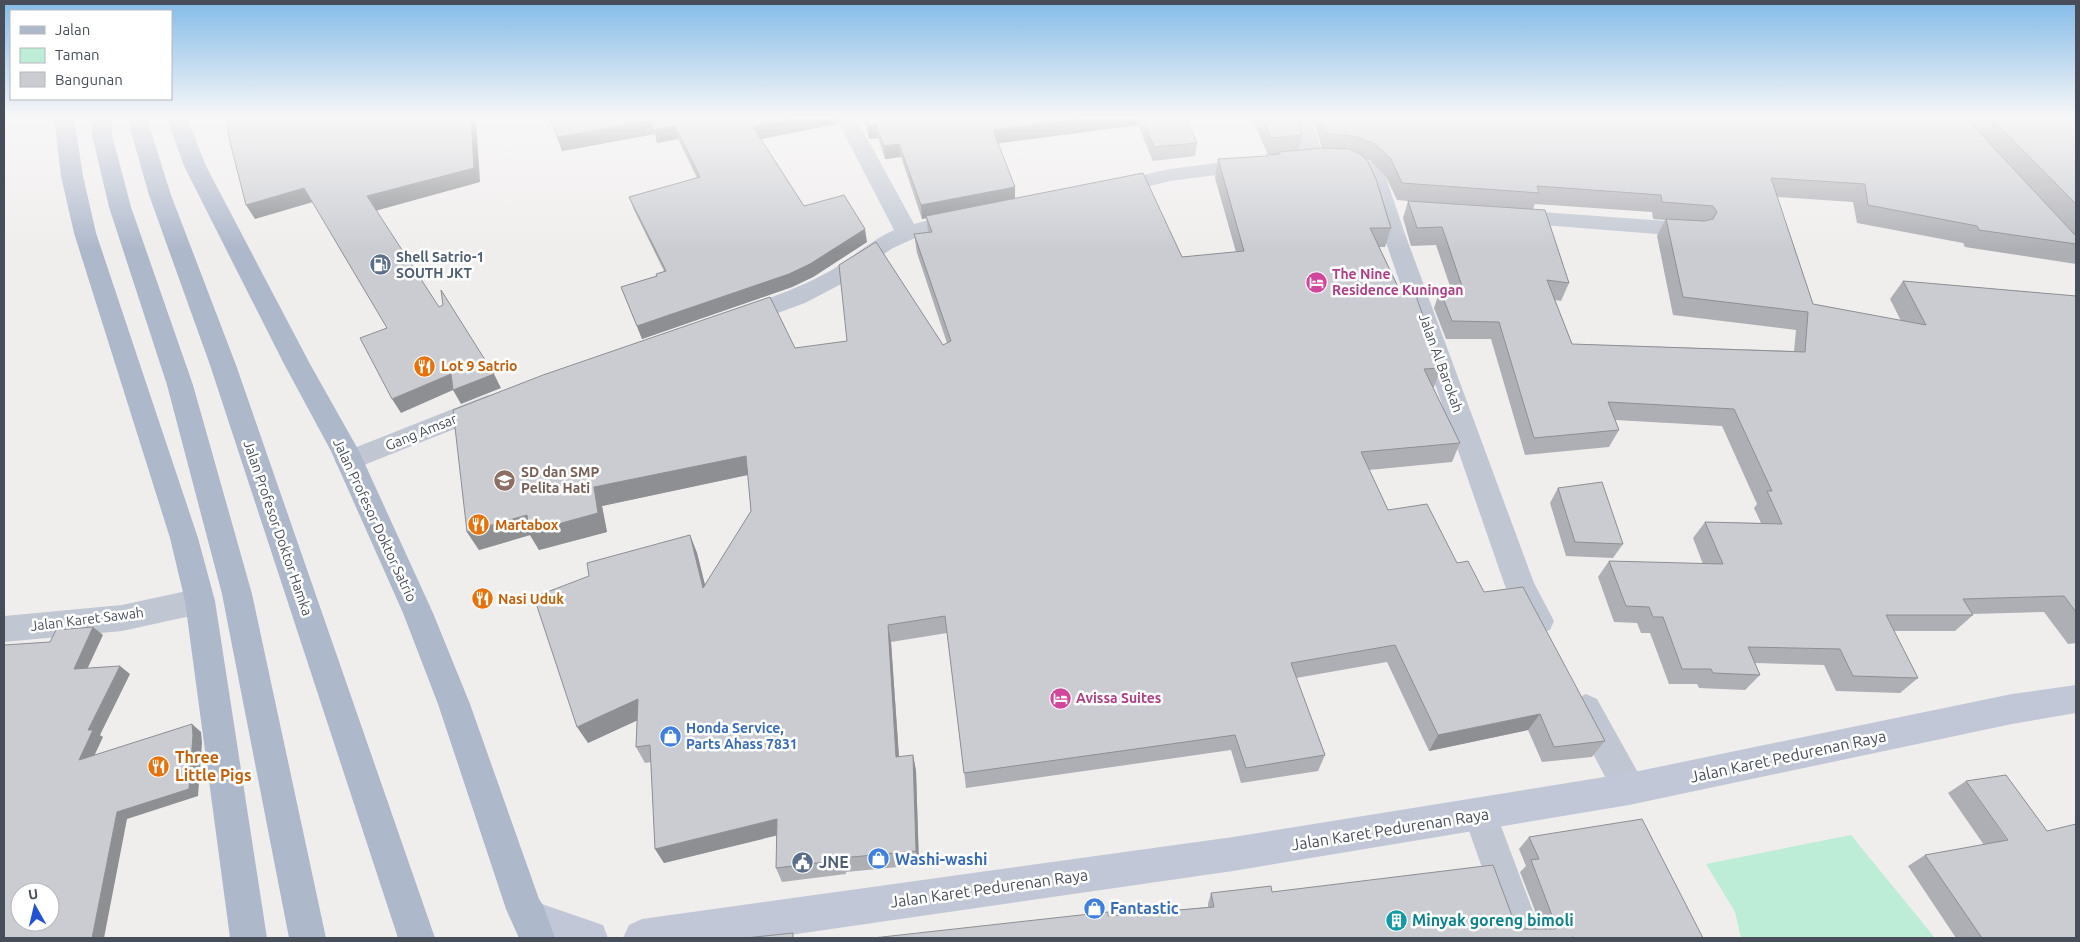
<svg xmlns="http://www.w3.org/2000/svg" width="2080" height="942" font-family="Ubuntu,sans-serif">
<rect width="100%" height="100%" fill="#f0eeed"/>
<path fill="#bdecd7" d="M1851,835L1935,938H1741L1735,912L1706,864Z"/>
<g fill="none" stroke-linecap="round" stroke-linejoin="round">
<path fill="#c1c7d2" fill-rule="evenodd" d="M836,118H856L914,224L964,211L972,213L975,218L972,223L915,238L891,249L847,281L805,303L748,324L739,326L730,324L727,318L730,312C764,300 798,289 830,271C852,258 870,241 894,230Z
M1290,118H1310L1325,160L1321,164L1314,166L1307,164L1303,160Z
M1347,155L1376,163L1385,175L1405,234L1534,583L1554,621L1550,630L1539,634L1528,630L1505,586L1383,234C1378,220 1371,182 1361,173C1354,167 1342,170 1336,161L1340,157Z
M1254,158L1262,159L1265,164L1262,169L1170,181L1110,196L1102,194L1099,189L1102,184L1170,169Z
M1512,210L1695,223L1703,225L1706,230L1703,235L1695,237L1504,222L1501,217L1504,212Z
M488,395L497,398L501,405L497,412L349,471L339,468L335,461L339,454Z
M200,588L211,592L215,601L211,610L200,614L122,631L4,642V616L122,605Z
M1586,694L1597,699L1641,778L1646,789L1641,800L1629,805L1617,800L1575,719L1570,709L1575,699Z
M1480,797L1492,802L1543,938H1507L1463,814L1468,802Z"/>
<path fill="#c1c7d6" fill-rule="evenodd" d="M2076,685V713L2012,724L1629,805L1233,871L769,938H623L629,925L642,919L1233,837L1629,773L2012,694Z
M530,900L603,925L608,938H535L517,931L512,918L517,905Z"/>
<path fill="#aeb8cb" fill-rule="evenodd" d="M54,118H74L83,176L96,233L198,538L215,601L267,938H230L185,601L170,538L74,233L61,176Z
M92,118H112V135L131,207L193,385L252,594L326,938H289L222,594L167,385L109,207L92,135Z
M129,118H149L150,128L171,195L236,365L435,938H398L210,365L149,195L130,128Z
M167,118H187L206,166L310,364L359,451L433,613L470,704L539,899L543,905L555,938H519L506,909L438,704L403,613L331,451L284,364L184,166Z"/>
</g>
<path fill="#aeafb5" fill-rule="evenodd" d="M550,118L837,124L761,139L804,206L867,242L813,277L792,287L642,339L621,287L657,276L664,271L634,210L629,197L697,178L678,139L657,143L655,134L562,151Z
M857,118H1186L1197,143L1195,156L1153,161L1138,125L998,143L1015,187V199L1182,257L1236,252L1215,178L1218,159L1266,157V155L1278,154H1279L1268,155L1252,118H1297L1302,135L1299,150L1322,148L1312,118H2076V264L1965,247L1963,243L1857,223L1853,202L1777,197L1813,304L1901,321L1890,299L1903,281L2076,296V643L2068,644L2044,612L1972,614L1973,615L1955,631H1894L1918,678L1900,693L1836,691L1824,665L1755,663L1760,675L1745,690L1699,688L1697,684H1669L1650,633H1641L1637,623L1614,622L1598,577L1609,561L1703,564L1693,538L1705,522L1761,523L1754,508L1757,504L1722,426L1615,420L1619,430L1609,447L1525,455L1491,339H1446L1434,308L1440,290L1451,289L1436,245L1411,246L1403,218L1408,201L1397,200L1386,177L1371,161L1365,159L1391,228L1385,247H1379L1400,291L1441,368L1434,387H1433L1460,443L1452,462L1369,470L1388,510L1457,563L1484,592L1605,741L1592,757L1542,762L1528,730L1429,751L1387,662L1296,678L1325,755L1318,771L1241,783L1231,750L966,788L947,633L891,642L899,757L913,755L916,771L919,865L846,872V874L782,882L776,868V835L664,863L655,849L651,762L645,763L636,747L637,720L588,743L589,576L690,535L697,553L705,585L751,511L748,475L602,506L607,532L539,550L530,535L479,550L467,532L795,348L943,345L947,343L917,253L914,234L928,232L926,218L922,219L901,157L885,159L878,138L869,139L864,118L859,119ZM1535,204L1652,212L1653,219L1665,220L1657,236L1673,315L1796,330L1794,351L1572,344L1555,300L1561,301L1569,283L1533,209Z
M1558,488L1623,544L1613,558L1566,556L1550,503Z
M1966,781L2076,938H1956L1908,866L1925,855L1984,845L1948,793Z
M1529,837L1703,938H873L1208,907V904L1211,893L1272,892L1517,929H1542L1520,872L1526,866L1519,849Z"/>
<path fill="#8d8f93" d="M471,118H476L480,182L375,211L367,196Z
M798,118H836L837,124L756,140L753,127Z
M1091,118H1139L1138,125L994,144L993,130Z
M651,121L675,126L678,139L657,143L655,134L562,151L557,137Z
M876,124L878,138L869,139L868,126Z
M899,144L901,157L885,159L884,146Z
M1015,187V200L922,219L921,205Z
M304,188L313,202L255,219L246,205Z
M865,229L867,242L813,277L792,287L642,339L637,326Z
M451,374H494L501,388L461,404L453,390L401,413L392,399Z
M746,456L752,474L602,506L607,532L539,550L530,535L479,550L467,532L594,487Z
M690,535L697,553L710,605L703,588Z
M888,625L891,642L900,772L896,757Z
M93,627L103,635L84,676L74,669Z
M120,666L130,674L100,735L103,737L89,767L79,760L88,730Z
M638,699L647,716L588,743L577,727Z
M1540,714L1528,730L1429,751L1438,735Z
M192,724L201,732L202,743L198,796L127,819L104,938H92L117,812Z
M913,755L916,771L919,865L916,851Z
M777,819L783,834L664,863L655,849Z"/>
<path fill="#caccd2" stroke="#8d8f93" fill-rule="evenodd" d="M227,118H471L474,168L367,196L439,307L443,305L441,290L494,374L453,390L451,374L392,399L360,338L387,328L304,188L246,205L229,138Z
M550,118H798L753,127L804,206L844,195L865,229L810,264L789,274L637,326L621,287L657,276L656,274L666,271L629,197L700,177L675,126L653,130L651,121L557,137Z
M865,118H1091L993,130L1015,187L921,205L899,144L884,146L876,124L868,126Z
M1142,118H1186L1197,143L1154,147Z
M1262,118H1297L1302,135L1271,138Z
M1321,118H1966L2076,236V244L1979,230L1977,226L1868,205L1865,184L1771,178L1813,304L1926,325L1903,281L2076,296V612L2064,596L1963,599L1973,615H1886L1918,678L1853,676L1840,649L1748,647L1760,675L1713,673L1711,669H1682L1663,617H1653L1649,607L1626,606L1609,561L1723,564L1705,522L1782,524L1767,491H1772L1734,409L1608,402L1619,430L1534,438L1499,322L1452,321L1440,290L1463,289L1442,227L1417,228L1408,201L1545,210L1569,283L1547,280L1572,344L1805,352L1808,312L1683,297L1666,219L1705,221L1713,219L1717,212L1713,206L1662,202L1661,195L1537,186L1539,193L1402,183L1391,159L1375,144L1354,136L1327,134Z
M1991,118H2076V204Z
M1322,148L1349,149L1362,155L1368,162L1376,179L1391,228H1370L1400,291L1414,290L1441,368L1424,369L1460,443L1361,452L1388,510L1427,504L1457,563L1468,561L1484,592L1523,587L1605,741L1554,747L1540,714L1438,735L1395,645L1291,663L1325,755L1246,768L1235,735L964,773L945,616L888,625L896,757L913,755L916,851L841,858V860L776,868L777,819L655,849L650,745L636,747L638,699L577,727L534,597L589,576L587,563L690,535L703,588L751,511L746,456L594,487L598,513L529,532L527,515L467,532L453,410L543,375L770,297L795,348L847,341L839,265L876,242L943,345L951,341L914,234L932,232L926,216L1143,173L1182,257L1244,251L1218,159L1267,156L1266,155L1280,154L1279,152Z
M1602,482L1623,544L1575,542L1558,488Z
M93,627L74,669L120,666L88,730H93L79,760L192,724L193,735L189,789L117,812L92,938H4V645L50,642L56,630ZM20,892H50V922H20Z
M2006,775L2047,831L2076,824V938H1982L1925,855L2008,840L1966,781Z
M1642,819L1703,938H1574L1573,937L1570,938H873L1108,912V916L1214,907L1211,893L1271,886L1272,892L1493,865L1517,929H1555L1556,926L1531,860L1539,859L1529,837Z
M793,933V938H746Z"/>
<linearGradient id="sky" x2="0" y2="1"><stop stop-color="#83bbe8"/><stop offset="0.47" stop-color="#f8f7f7"/><stop offset="1" stop-color="#f8f7f7" stop-opacity="0"/></linearGradient>
<rect width="2080" height="250" fill="url(#sky)"/>
<defs>
<symbol id="fuel-disc" viewBox="-11 -11 22 22"><circle r="9.5" fill="#5c6f8a" stroke="#fff"/><path d="M-5.5-6h7V0h2V4h1.3V-2.5L3-4.5l.8-.8L6-3V5H2.5V1h-1V6h-7ZM-4.2-4.7v3.2H.2V-4.7Z" fill="#fff"/></symbol>
<symbol id="hotel-disc" viewBox="-11 -11 22 22"><circle r="9.5" fill="#d1479c" stroke="#fff"/><path d="M-6-4.5h1.5V1H6V5H4.5V3h-9V5H-6ZM-4 0a1.8 1.8 0 1 1 3.6 0ZM.5 0V-2.5h3Q6-2.5 6 0Z" fill="#fff"/></symbol>
<symbol id="restaurant-disc" viewBox="-11 -11 22 22"><circle r="9.5" fill="#e8710a" stroke="#fff"/><path d="M-5-6h1v4h1v-4h1v4h1v-4h1v5L-1.5 .5V6h-2V.5L-5-1ZM5-6V6H3V1.5H1.5Q1.5-4 5-6Z" fill="#fff"/></symbol>
<symbol id="school-disc" viewBox="-11 -11 22 22"><circle r="9.5" fill="#8d6e63" stroke="#fff"/><path d="M0-5L7-2L0 1L-7-2ZM-4 1L0 2.5L4 1V4Q0 6-4 4Z" fill="#fff"/></symbol>
<symbol id="shop-disc" viewBox="-11 -11 22 22"><circle r="9.5" fill="#3f7fe0" stroke="#fff"/><path d="M-5-2.5h2.3a2.7 3.5 0 0 1 5.4 0H5L5.5 6h-11ZM-1.5-2.5h3a1.5 2.3 0 0 0-3 0Z" fill="#fff"/></symbol>
<symbol id="civic-disc" viewBox="-11 -11 22 22"><circle r="9.5" fill="#5c6f8a" stroke="#fff"/><path d="M-.6-6.5H3V-4.5H.6V-3L4-1V1h2V6H-6V1h2V-1L-.6-3ZM-1.2 2.5V6h2.4V2.5Z" fill="#fff"/></symbol>
<symbol id="building-disc" viewBox="-11 -11 22 22"><circle r="9.5" fill="#0f9aa8" stroke="#fff"/><path d="M-4-6H4V6H1V3H-1V6H-4ZM-2.5-4.3h1.7v1.8h-1.7ZM.8-4.3h1.7v1.8H.8ZM-2.5-1h1.7V.8h-1.7ZM.8-1h1.7V.8H.8Z" fill="#fff"/></symbol>
</defs>
<g fill-rule="evenodd">
<use href="#fuel-disc" x="368" y="252" width="25" height="25"/>
<use href="#hotel-disc" x="1304" y="270" width="25" height="25"/>
<use href="#restaurant-disc" x="412" y="354" width="25" height="25"/>
<use href="#school-disc" x="492" y="468" width="25" height="25"/>
<use href="#restaurant-disc" x="466" y="512" width="25" height="25"/>
<use href="#restaurant-disc" x="470" y="586" width="25" height="25"/>
<use href="#hotel-disc" x="1048" y="686" width="25" height="25"/>
<use href="#shop-disc" x="658" y="724" width="25" height="25"/>
<use href="#restaurant-disc" x="146" y="754" width="25" height="25"/>
<use href="#shop-disc" x="866" y="846" width="25" height="25"/>
<use href="#civic-disc" x="790" y="850" width="25" height="25"/>
<use href="#shop-disc" x="1082" y="896" width="25" height="25"/>
<use href="#building-disc" x="1384" y="908" width="25" height="25"/>
</g>
<g text-anchor="middle" stroke-width="5" stroke-linejoin="round" paint-order="stroke">
<g font-size="14" font-weight="bold" fill="#4e5e75" stroke="#fff" text-anchor="start">
<text x="396" y="262">Shell Satrio-1<tspan x="396" dy="16">SOUTH JKT</tspan></text>
</g>
<g font-size="14" font-weight="bold" fill="#b23c85" stroke="#fff" text-anchor="start">
<text x="1332" y="279">The Nine<tspan x="1332" dy="16">Residence Kuningan</tspan></text>
<text x="1076" y="703">Avissa Suites</text>
</g>
<g font-size="14" fill="#474e5a" stroke="#fff">
<text transform="translate(1441 363) rotate(70)" y="5">Jalan Al Barokah</text>
<text transform="translate(421 432) rotate(-22)" y="5">Gang Amsar</text>
<text transform="translate(375 520) rotate(65)" y="5">Jalan Profesor Doktor Satrio</text>
<text transform="translate(278 528) rotate(71)" y="5">Jalan Profesor Doktor Hamka</text>
<text transform="translate(87 619) rotate(-7)" y="5">Jalan Karet Sawah</text>
</g>
<g font-size="14" font-weight="bold" fill="#c56008" stroke="#fff" text-anchor="start">
<text x="441" y="371">Lot 9 Satrio</text>
<text x="495" y="530">Martabox</text>
<text x="498" y="604">Nasi Uduk</text>
</g>
<g font-size="14" font-weight="bold" fill="#785e54" stroke="#fff" text-anchor="start">
<text x="521" y="477">SD dan SMP<tspan x="521" dy="16">Pelita Hati</tspan></text>
</g>
<g font-size="14" font-weight="bold" fill="#366cbe" stroke="#fff" text-anchor="start">
<text x="686" y="733">Honda Service,<tspan x="686" dy="16">Parts Ahass 7831</tspan></text>
</g>
<g font-size="16" fill="#474e5a" stroke="#fff">
<text transform="translate(1788 756) rotate(-12)" y="6">Jalan Karet Pedurenan Raya</text>
<text transform="translate(1390 829) rotate(-9)" y="6">Jalan Karet Pedurenan Raya</text>
<text transform="translate(989 888) rotate(-8)" y="6">Jalan Karet Pedurenan Raya</text>
</g>
<g font-size="16" font-weight="bold" fill="#c56008" stroke="#fff" text-anchor="start">
<text x="175" y="763">Three<tspan x="175" dy="18">Little Pigs</tspan></text>
</g>
<g font-size="16" font-weight="bold" fill="#366cbe" stroke="#fff" text-anchor="start">
<text x="895" y="865">Washi-washi</text>
<text x="1110" y="914">Fantastic</text>
</g>
<g font-size="16" font-weight="bold" fill="#4e5e75" stroke="#fff" text-anchor="start">
<text x="819" y="868">JNE</text>
</g>
<g font-size="16" font-weight="bold" fill="#0d838f" stroke="#fff" text-anchor="start">
<text x="1412" y="926">Minyak goreng bimoli</text>
</g>
</g>
<rect width="2080" height="942" fill="none" stroke="#474e5a" stroke-width="10"/>
<rect x="10" y="10" width="162" height="90" fill="#ffffff" stroke="#b5b8bd"/>
<rect x="20" y="26" width="25" height="8" fill="#aeb8cb" stroke="#b5b8bd"/>
<text x="55" y="35" font-size="15" fill="#474e5a">Jalan</text>
<rect x="20" y="48" width="25" height="15" fill="#bdecd7" stroke="#b5b8bd"/>
<text x="55" y="60" font-size="15" fill="#474e5a">Taman</text>
<rect x="20" y="72" width="25" height="15" fill="#caccd2" stroke="#b5b8bd"/>
<text x="55" y="85" font-size="15" fill="#474e5a">Bangunan</text>
<g transform="translate(35 907) rotate(352)"><circle r="24" fill="#ffffff" stroke="#b5b8bd"/>
<path d="M0-4L9 19L0 12L-9 19Z" fill="#2253d6"/>
<text y="-8" font-size="14" font-weight="bold" text-anchor="middle" fill="#474e5a">U</text>
</g>
</svg>
